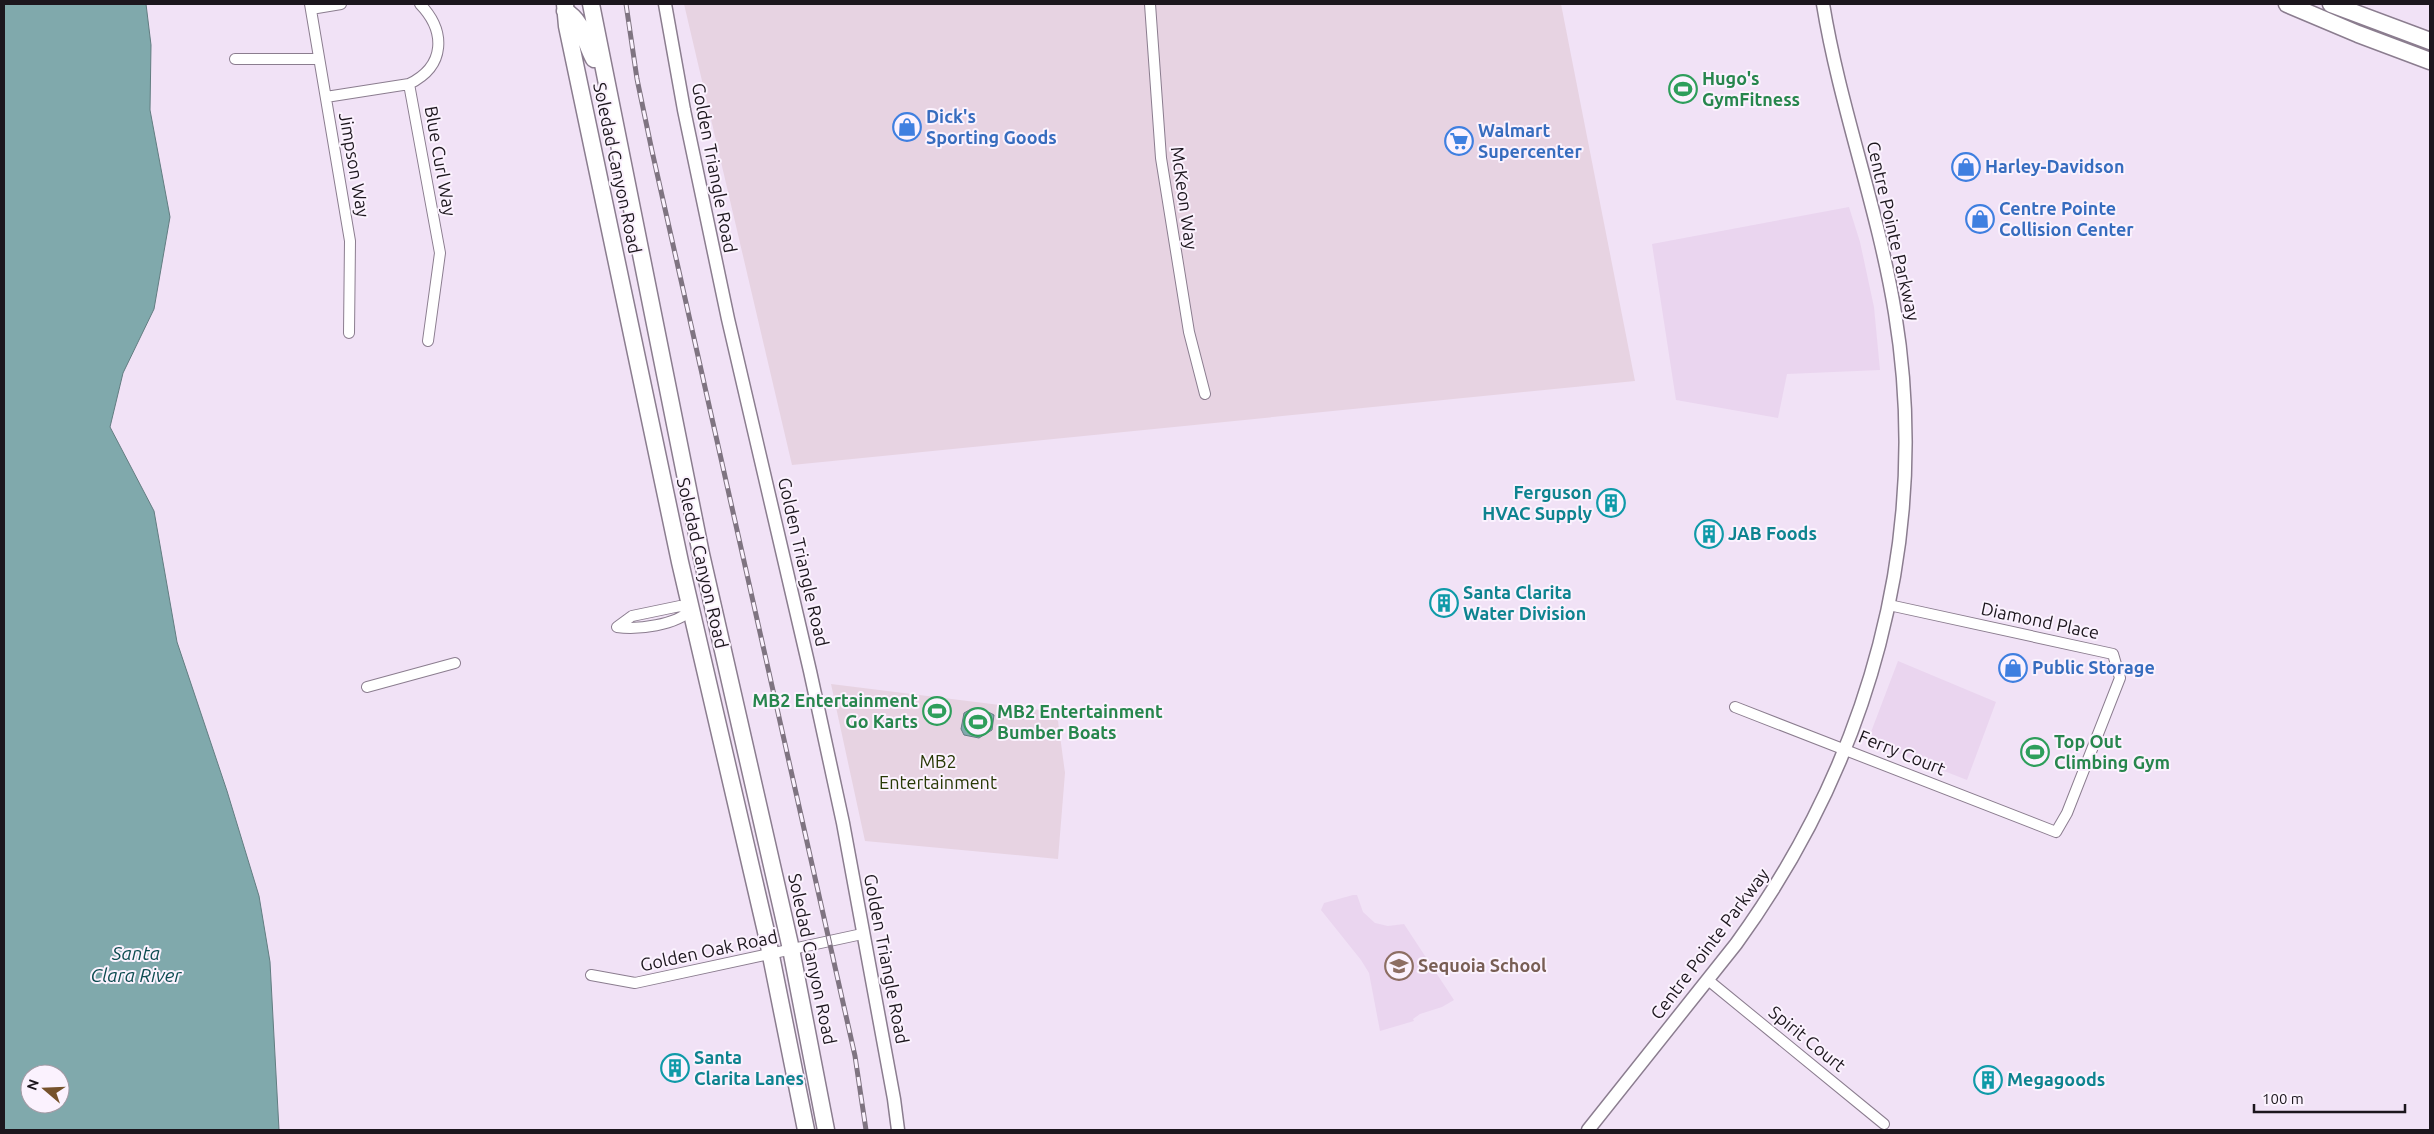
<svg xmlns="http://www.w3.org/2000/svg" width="2434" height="1134" font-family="Ubuntu,sans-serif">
<rect width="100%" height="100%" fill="#f1e2f6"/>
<path fill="#e7d3e2" d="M684,4H1561L1635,381L792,465Z
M831,684L1049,711L1058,721L1065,773L1058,859L865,841Z"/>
<path fill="#ead5ef" d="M1849,207L1860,242L1874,307L1880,370L1787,374L1778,418L1676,400L1652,244Z
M1898,661L1996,702L1967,780L1875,744L1871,732Z
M1353,895H1357L1363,912L1375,923L1388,926L1404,924L1454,1000L1442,1007L1420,1014L1413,1019L1414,1021L1380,1031L1369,973L1361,960L1321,910L1324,903Z"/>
<path fill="#80a9ac" stroke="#627d81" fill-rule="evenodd" d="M4,4H146L151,45L150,110L170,217L154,309L123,373L110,427L154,511L177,642L227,791L259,896L270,962L279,1130H4ZM30,1074H60V1104H30Z
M971,709C979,712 987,710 994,715L992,730L979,738L964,735L961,729L964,713Z"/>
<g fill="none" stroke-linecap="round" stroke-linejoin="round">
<defs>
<path id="minor" d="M310,4L350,241L349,333
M420,4C446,31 446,66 409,84L440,253L428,341
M1150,4L1161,158L1189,332L1205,394
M311,9L341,4
M235,59H319
M326,97L409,84
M680,606L691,610C676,625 638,630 617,627L632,616Z
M367,687L455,663
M1735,707L2056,832L2067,813L2120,678L2113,654L1889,605
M591,975L635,983L862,934
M1708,980L1884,1124"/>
<path id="tertiary" d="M665,4L684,110L728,319L810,671L843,823L894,1099L898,1130
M1588,1130L1736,944C1869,761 1932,539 1895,313C1878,208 1840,108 1823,4"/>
<path id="primary" d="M565,4L567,26L680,562L767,936L806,1130
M591,4L701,554L791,949L826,1130
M2287,4L2358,34L2430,61
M2331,4L2430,41
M565,11C584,22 584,41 594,59"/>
</defs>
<use href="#minor" stroke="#8b7d8f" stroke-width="12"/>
<use href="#tertiary" stroke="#8b7d8f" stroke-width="15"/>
<use href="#primary" stroke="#8b7d8f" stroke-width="19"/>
<use href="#minor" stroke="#fff" stroke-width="10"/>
<use href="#tertiary" stroke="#fff" stroke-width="12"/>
<use href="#primary" stroke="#fff" stroke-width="16"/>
<defs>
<path id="rail" d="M626,4L637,79L652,151L855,1056L866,1130"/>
</defs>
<use href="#rail" stroke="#7f7481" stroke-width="5"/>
<use href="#rail" stroke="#fbf2fe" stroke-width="3" stroke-dasharray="9" stroke-linecap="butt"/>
</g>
<defs>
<symbol id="stadium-ring" viewBox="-11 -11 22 22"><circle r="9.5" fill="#fbf2fe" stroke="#2e9e5b" stroke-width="1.5"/><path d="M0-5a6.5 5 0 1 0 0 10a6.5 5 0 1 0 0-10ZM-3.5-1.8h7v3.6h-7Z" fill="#2e9e5b"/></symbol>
<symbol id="shop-ring" viewBox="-11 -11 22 22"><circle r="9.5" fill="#fbf2fe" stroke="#3f7fe0" stroke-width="1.5"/><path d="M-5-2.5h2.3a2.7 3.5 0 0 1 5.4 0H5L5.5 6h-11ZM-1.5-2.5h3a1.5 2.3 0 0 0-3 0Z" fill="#3f7fe0"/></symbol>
<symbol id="supermarket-ring" viewBox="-11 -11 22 22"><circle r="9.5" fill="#fbf2fe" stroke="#3f7fe0" stroke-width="1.5"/><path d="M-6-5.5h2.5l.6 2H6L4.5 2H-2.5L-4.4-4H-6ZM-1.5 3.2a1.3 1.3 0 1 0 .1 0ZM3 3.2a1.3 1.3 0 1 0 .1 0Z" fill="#3f7fe0"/></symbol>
<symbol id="building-ring" viewBox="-11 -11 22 22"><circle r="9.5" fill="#fbf2fe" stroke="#0f9aa8" stroke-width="1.5"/><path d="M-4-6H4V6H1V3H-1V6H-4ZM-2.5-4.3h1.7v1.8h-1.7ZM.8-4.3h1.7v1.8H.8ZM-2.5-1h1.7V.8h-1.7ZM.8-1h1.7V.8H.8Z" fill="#0f9aa8"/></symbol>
<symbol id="school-ring" viewBox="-11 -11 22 22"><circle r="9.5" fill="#fbf2fe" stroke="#8d6e63" stroke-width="1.5"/><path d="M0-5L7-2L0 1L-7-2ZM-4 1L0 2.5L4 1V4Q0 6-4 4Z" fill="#8d6e63"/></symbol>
</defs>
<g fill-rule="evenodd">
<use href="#stadium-ring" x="1667" y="73" width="32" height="32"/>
<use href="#shop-ring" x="891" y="111" width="32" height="32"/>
<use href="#supermarket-ring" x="1443" y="125" width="32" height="32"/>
<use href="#shop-ring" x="1950" y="151" width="32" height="32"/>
<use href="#shop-ring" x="1964" y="203" width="32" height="32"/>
<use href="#building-ring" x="1595" y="487" width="32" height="32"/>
<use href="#building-ring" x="1693" y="518" width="32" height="32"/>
<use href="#building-ring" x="1428" y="587" width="32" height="32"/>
<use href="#shop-ring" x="1997" y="652" width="32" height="32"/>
<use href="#stadium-ring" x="921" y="695" width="32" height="32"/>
<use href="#stadium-ring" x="962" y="706" width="32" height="32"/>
<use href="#stadium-ring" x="2019" y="736" width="32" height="32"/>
<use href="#school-ring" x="1383" y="950" width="32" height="32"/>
<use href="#building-ring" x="659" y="1052" width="32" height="32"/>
<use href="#building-ring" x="1972" y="1064" width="32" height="32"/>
</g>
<g text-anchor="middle" stroke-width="4" stroke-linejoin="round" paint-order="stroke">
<g font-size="18" font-weight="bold" fill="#27864d" stroke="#fbf2fe" text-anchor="start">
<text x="1702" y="85">Hugo's<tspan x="1702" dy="21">GymFitness</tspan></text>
<text x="918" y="707" text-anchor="end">MB2 Entertainment<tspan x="918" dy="21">Go Karts</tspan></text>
<text x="997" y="718">MB2 Entertainment<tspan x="997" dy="21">Bumber Boats</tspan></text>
<text x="2054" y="748">Top Out<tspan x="2054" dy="21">Climbing Gym</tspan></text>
</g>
<g font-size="18" font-weight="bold" fill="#366cbe" stroke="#fbf2fe" text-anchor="start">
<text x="926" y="123">Dick's<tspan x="926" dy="21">Sporting Goods</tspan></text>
<text x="1478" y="137">Walmart<tspan x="1478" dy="21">Supercenter</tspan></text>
<text x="1985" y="173">Harley-Davidson</text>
<text x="1999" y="215">Centre Pointe<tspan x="1999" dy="21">Collision Center</tspan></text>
<text x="2032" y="674">Public Storage</text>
</g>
<g font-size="18" fill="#1c161d" stroke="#fbf2fe">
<text transform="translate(440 161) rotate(80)" y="6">Blue Curl Way</text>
<text transform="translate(354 165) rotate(80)" y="6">Jimpson Way</text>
<text transform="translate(617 168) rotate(78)" y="6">Soledad Canyon Road</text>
<text transform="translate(714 168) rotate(79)" y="6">Golden Triangle Road</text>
<text transform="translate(1184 198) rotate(82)" y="6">McKeon Way</text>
<text transform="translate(1893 231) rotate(77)" y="6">Centre Pointe Parkway</text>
<text transform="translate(803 562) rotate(77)" y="6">Golden Triangle Road</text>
<text transform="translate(702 563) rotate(77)" y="6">Soledad Canyon Road</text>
<text transform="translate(2040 621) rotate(12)" y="6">Diamond Place</text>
<text transform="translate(1902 753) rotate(22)" y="6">Ferry Court</text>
<text transform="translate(1710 944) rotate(-53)" y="6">Centre Pointe Parkway</text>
<text transform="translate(709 951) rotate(-12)" y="6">Golden Oak Road</text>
<text transform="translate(812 959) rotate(78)" y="6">Soledad Canyon Road</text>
<text transform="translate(886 959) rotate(79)" y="6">Golden Triangle Road</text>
<text transform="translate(1807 1039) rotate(39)" y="6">Spirit Court</text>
</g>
<g font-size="18" font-weight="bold" fill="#0d838f" stroke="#fbf2fe" text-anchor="start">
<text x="1592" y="499" text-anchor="end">Ferguson<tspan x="1592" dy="21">HVAC Supply</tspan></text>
<text x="1728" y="540">JAB Foods</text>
<text x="1463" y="599">Santa Clarita<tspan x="1463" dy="21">Water Division</tspan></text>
<text x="694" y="1064">Santa<tspan x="694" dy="21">Clarita Lanes</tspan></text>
<text x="2007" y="1086">Megagoods</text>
</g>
<g font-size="18" fill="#283805" stroke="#fbf2fe">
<text x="938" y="768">MB2<tspan x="938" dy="21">Entertainment</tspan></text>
</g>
<g font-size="18" font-weight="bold" fill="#785e54" stroke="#fbf2fe" text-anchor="start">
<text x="1418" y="972">Sequoia School</text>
</g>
<g font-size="19" font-style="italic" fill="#0d4c51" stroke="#fbf2fe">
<text x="136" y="960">Santa<tspan x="136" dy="22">Clara River</tspan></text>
</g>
</g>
<rect width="2434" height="1134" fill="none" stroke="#1c161d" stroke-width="10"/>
<g transform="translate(45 1089) rotate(289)"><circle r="24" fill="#fbf2fe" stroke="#a29aa4"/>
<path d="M0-4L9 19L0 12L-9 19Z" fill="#76522c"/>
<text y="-8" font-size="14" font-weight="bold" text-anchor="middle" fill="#1c161d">N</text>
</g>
<path d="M2254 1104v8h151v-8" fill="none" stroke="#1c161d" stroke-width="2.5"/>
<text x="2262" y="1104" font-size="15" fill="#1c161d" stroke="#fbf2fe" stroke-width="4" paint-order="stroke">100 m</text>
</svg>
